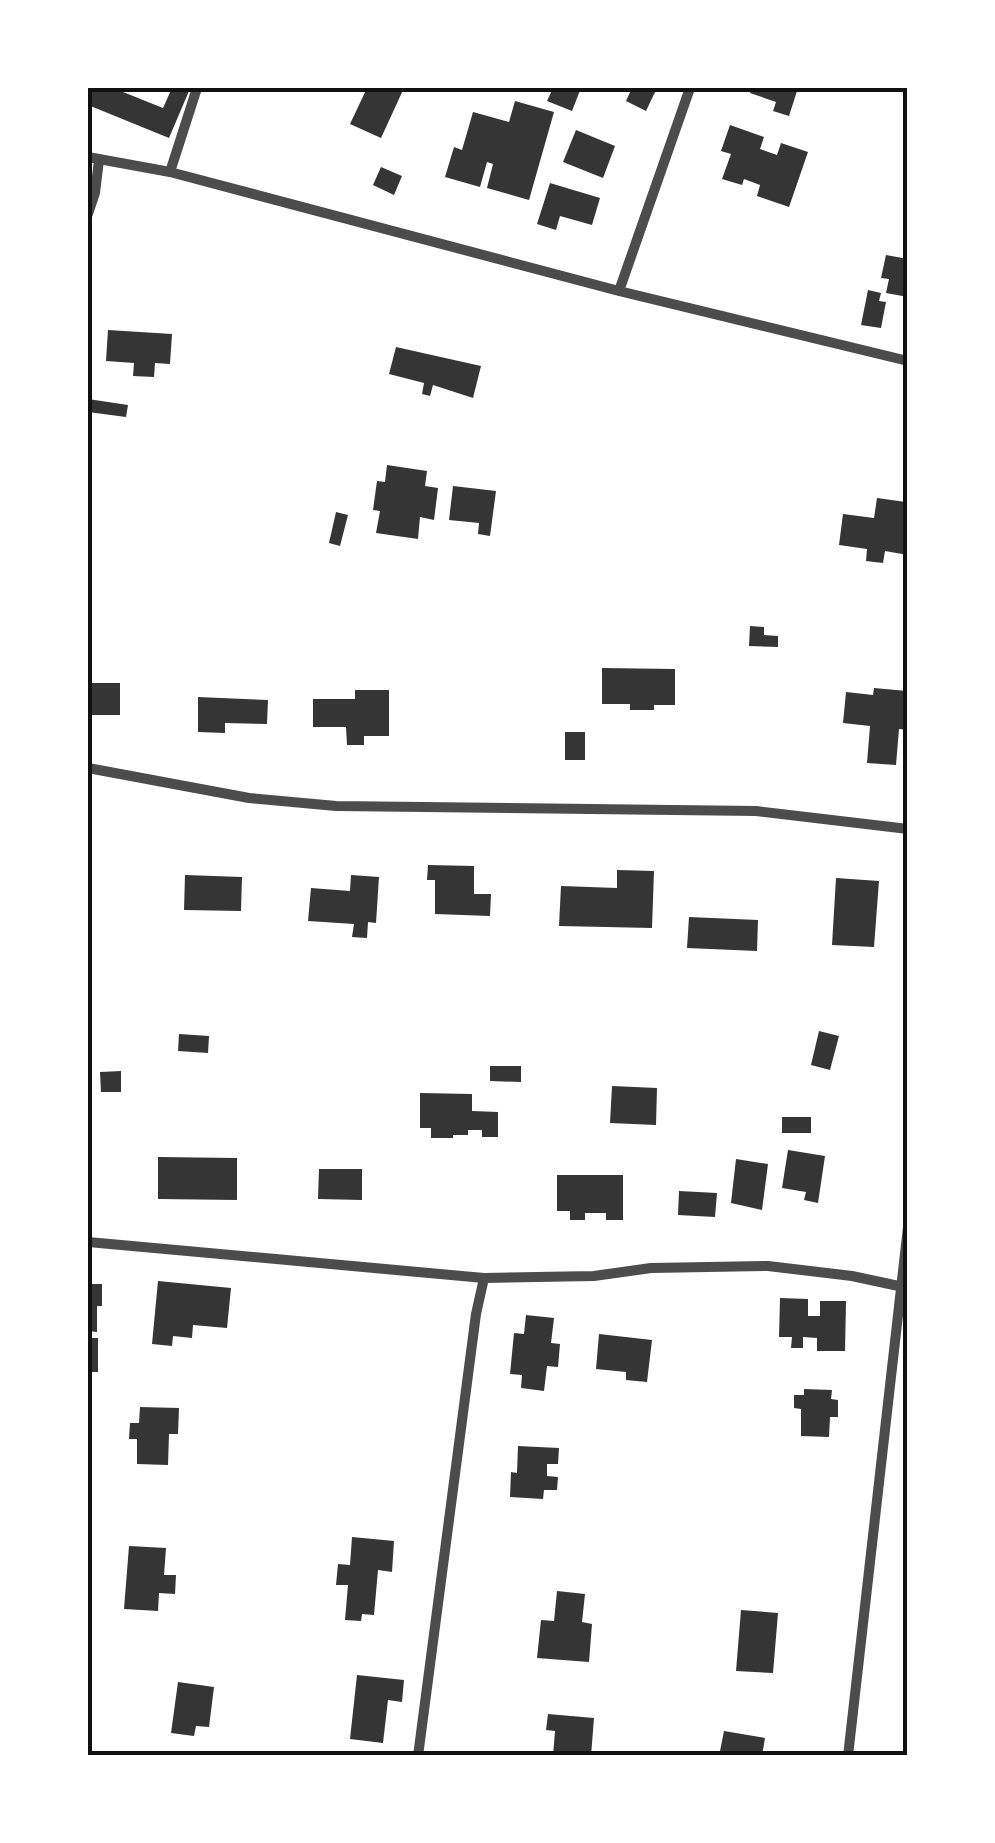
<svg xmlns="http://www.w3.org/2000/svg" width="995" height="1843" font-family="Rubik,sans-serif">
<rect width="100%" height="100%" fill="#fff"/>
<path fill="#353535" d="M88,88H113L163,108L172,88L189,91L169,138L88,105Z
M367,88H404L381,138L350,124Z
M553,88H581L572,111L547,101Z
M632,88H657L646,111L626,101Z
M752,88H798L789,116L773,111L776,102L750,93Z
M515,101L554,112L529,200L487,188L493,164L487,162L480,187L445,177L454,147L462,150L473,112L509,122Z
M730,125L764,137L760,149L777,155L781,143L808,152L789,207L757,196L760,185L744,179L742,185L722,179L731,154L721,151Z
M576,130L615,146L603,178L563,162Z
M381,167L402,176L394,195L373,185Z
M550,183L600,198L592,225L560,216L556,230L537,224Z
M886,255L908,259V297L886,293L889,279L881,278Z
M868,290L881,293L879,301L886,302L881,328L861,325Z
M108,330L172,334L170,364L155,363L154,377L133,376L134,363L106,361Z
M396,347L481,366L473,398L433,385L430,396L422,394L424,383L389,374Z
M88,399L128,405L126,417L88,412Z
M387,465L427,471L425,486L438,488L434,520L420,517L418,539L376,533L380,511L373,510L377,481L385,482Z
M453,486L496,491L490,536L478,534L479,523L449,520Z
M877,498L906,502L903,522L908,523V555L885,551L883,563L866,561L867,549L839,545L843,514L874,518Z
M336,512L348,515L340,546L329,543Z
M750,626L764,627V635L778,636V647L749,646Z
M602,668L675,669V705H654V710H630V704H602Z
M88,683H120V715H88Z
M874,688L907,691L908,730L899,729L896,765L867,763L870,726L843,723L846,692L873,695Z
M355,690H389V736H364V745H347L346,727H313V699H355Z
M198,697L268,700L267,724L225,723V733L198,732Z
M565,732H585V760H565Z
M428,865L474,866V894H491L490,916L435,914V880H427Z
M617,870L654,871L652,928L559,926L561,886L617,888Z
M185,875L242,877L241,911L184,910Z
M351,875L379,877L376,923L368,922L367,938L352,937L354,924L308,921L311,888L350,891Z
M836,878L879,881L874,947L832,945Z
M689,917L758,920L757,951L687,948Z
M819,1031L839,1036L830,1070L811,1065Z
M179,1034L209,1036L208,1053L178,1051Z
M490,1066H521V1082L490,1081Z
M121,1071V1092H101L100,1072Z
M612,1086L657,1088L656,1125L610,1123Z
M420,1093L472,1094V1111L498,1112V1137H482V1130H468V1135H453V1138H431V1128H420Z
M782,1117H811V1133H782Z
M788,1150L825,1156L818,1203L804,1200L806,1192L782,1188Z
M158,1157L237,1158V1200L158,1199Z
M736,1159L768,1164L762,1210L731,1203Z
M319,1169H362V1200L318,1199Z
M557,1175H623V1220H606V1213H585V1220H570V1211H557Z
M679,1191L717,1193L715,1217L678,1215Z
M158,1281L231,1288L227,1328L193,1325L192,1338L173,1336L172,1346L152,1344Z
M88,1284H102V1306H97V1332L88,1331Z
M780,1298L808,1299V1316H820V1301H846L845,1351H817V1338L803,1337V1348H791L792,1337H779Z
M526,1315L554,1318L551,1343L560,1344L558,1367L547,1366L544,1391L521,1388L522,1375L510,1374L514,1333L524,1334Z
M599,1334L652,1340L647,1382L626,1380V1372L596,1369Z
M88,1338H98V1372H88Z
M804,1389L832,1390L831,1399L838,1400V1417H830L829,1437L801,1436V1409L794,1408V1395H804Z
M140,1407L179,1408L178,1434H169L168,1465L137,1464V1439H129L130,1423H139Z
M518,1446L559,1448L558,1464H547V1476L558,1477L557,1490H544L543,1499L510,1497L511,1472L517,1473Z
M352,1537L394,1541L392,1572L378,1570L374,1615L362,1614L361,1621L345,1620L348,1585H336L338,1564L350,1565Z
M129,1546L166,1548L164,1575H176L175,1594L159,1593L158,1611L124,1609Z
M557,1591L585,1594L582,1622L592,1624L589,1662L537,1658L541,1620L554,1621Z
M741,1610L778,1613L773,1673L736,1671Z
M357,1675L404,1680L402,1702L388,1700L383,1743L350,1739Z
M178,1682L214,1687L209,1727L196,1726L194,1736L171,1733Z
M548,1714L594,1718L591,1756H553L555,1731L546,1730Z
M724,1731L765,1738L762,1756H719Z"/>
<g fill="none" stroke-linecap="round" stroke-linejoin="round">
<path stroke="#4c4c4c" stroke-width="10" d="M88,157L170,172L619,291L908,361
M170,172L197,88
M88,214L95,193L99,160
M619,291L690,88
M88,768L249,798L336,806L756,811L908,829
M88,1242L484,1278L594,1276L651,1268L768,1266L852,1276L908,1288
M418,1756L476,1314L484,1278
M848,1756L908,1227"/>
</g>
<rect width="995" height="1843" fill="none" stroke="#ffffff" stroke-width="180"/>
<rect x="90" y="90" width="815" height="1663" fill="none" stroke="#111" stroke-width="4"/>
</svg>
